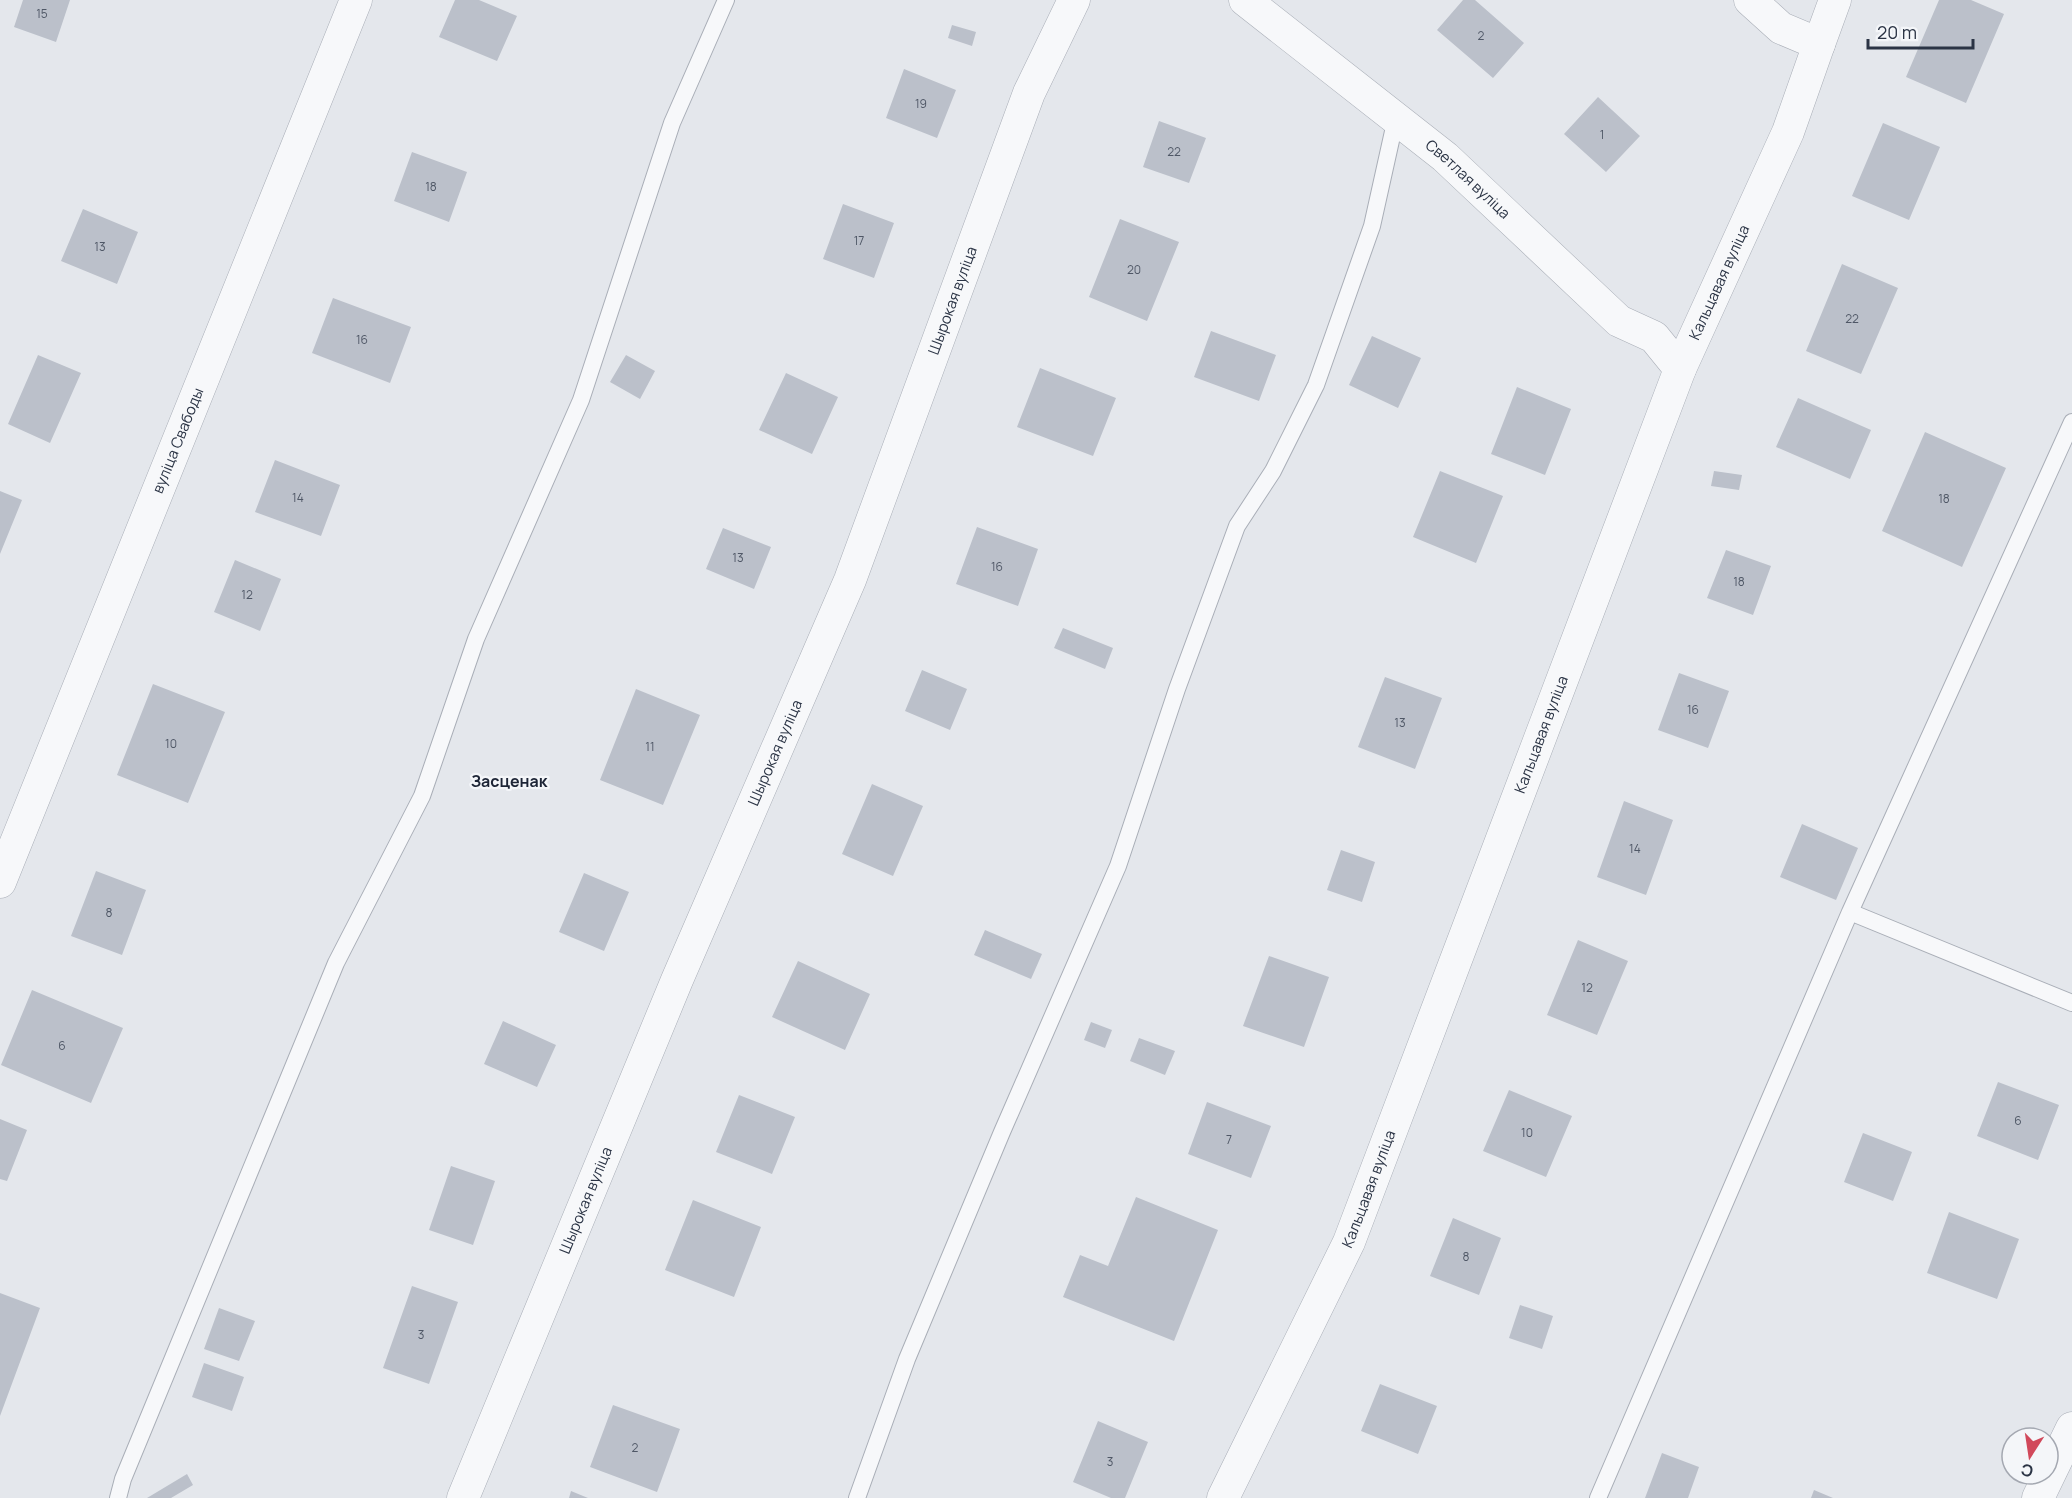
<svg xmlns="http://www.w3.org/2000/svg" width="2072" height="1498" font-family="Manrope,sans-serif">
<rect width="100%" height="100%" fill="#e4e7ec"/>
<path fill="#bbc0ca" d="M23,0H70L56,42L14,27Z
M455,0H479L517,16L497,61L439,37Z
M1463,0H1475L1524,43L1493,78L1437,30Z
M1939,0H1971L2004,14L1966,103L1906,77Z
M952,25L976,32L972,46L948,38Z
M904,69L956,90L937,138L886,118Z
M1598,97L1640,136L1606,172L1564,134Z
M1159,121L1206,138L1189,183L1143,167Z
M1883,123L1940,147L1909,220L1852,196Z
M412,152L467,172L449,222L394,201Z
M843,204L894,223L874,278L823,259Z
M83,209L138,232L117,284L61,261Z
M1120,219L1179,242L1147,321L1089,297Z
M1842,264L1898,288L1861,374L1806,351Z
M333,298L411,327L390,383L312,353Z
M1211,331L1276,355L1259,401L1194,377Z
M1372,336L1421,358L1398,408L1349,385Z
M38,355L81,373L50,443L8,424Z
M626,355L655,371L640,399L610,382Z
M1040,368L1116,398L1093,456L1017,427Z
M786,373L838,397L812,454L759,430Z
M1517,387L1571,409L1545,475L1491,454Z
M1798,398L1871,430L1850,479L1776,447Z
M1925,432L2006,468L1962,567L1882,531Z
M275,460L340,485L321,536L255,512Z
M1440,471L1503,496L1476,563L1413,537Z
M1714,471L1742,475L1739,490L1711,486Z
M0,491L22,500L0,554Z
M977,527L1038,549L1018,606L956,584Z
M723,528L771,547L754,589L706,569Z
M1726,550L1771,566L1753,615L1707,598Z
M235,560L281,579L260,631L214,612Z
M1063,628L1113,648L1105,669L1054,648Z
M922,670L967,689L950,730L905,711Z
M1679,673L1729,691L1708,748L1658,730Z
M1385,677L1442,698L1415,769L1358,747Z
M153,684L225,712L188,803L117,775Z
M636,689L700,715L663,805L600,780Z
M872,784L923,806L893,876L842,854Z
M1624,801L1673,820L1646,895L1597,877Z
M1802,824L1858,848L1836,900L1780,877Z
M1341,850L1375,862L1362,902L1327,890Z
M96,871L146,890L122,955L71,936Z
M584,873L629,892L604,951L559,932Z
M985,930L1042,954L1031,979L974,955Z
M1578,940L1628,961L1597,1035L1547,1015Z
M1269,956L1329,977L1304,1047L1243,1026Z
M798,961L870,994L845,1050L772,1017Z
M32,990L123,1028L91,1103L1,1065Z
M503,1021L556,1045L537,1087L484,1064Z
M1091,1022L1112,1030L1105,1048L1084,1040Z
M1139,1038L1175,1051L1165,1075L1130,1061Z
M1998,1082L2059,1105L2038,1160L1977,1136Z
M1509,1090L1572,1116L1546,1177L1483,1151Z
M739,1095L795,1117L772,1174L716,1152Z
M1207,1102L1271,1126L1251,1178L1188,1154Z
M0,1119L27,1130L7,1181L0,1179Z
M1863,1133L1912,1152L1893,1201L1844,1182Z
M451,1166L495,1181L473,1245L429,1230Z
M1136,1197L1218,1230L1174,1341L1063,1297L1080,1255L1108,1266Z
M693,1200L761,1227L734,1297L665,1270Z
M1949,1212L2019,1239L1997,1299L1927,1273Z
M1453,1218L1501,1238L1479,1295L1430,1276Z
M412,1286L458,1302L429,1384L383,1368Z
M0,1293L40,1308L0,1416Z
M1520,1305L1553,1316L1542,1349L1509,1338Z
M219,1308L255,1321L239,1361L204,1349Z
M204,1363L244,1377L232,1411L192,1397Z
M1380,1384L1437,1406L1418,1454L1361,1431Z
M613,1405L680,1429L657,1492L590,1467Z
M1098,1421L1148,1442L1125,1498H1111L1073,1482Z
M1662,1453L1699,1467L1688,1498H1645Z
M187,1474L193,1485L171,1498H147Z
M1814,1490L1833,1498H1811Z
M571,1491L588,1498H569Z"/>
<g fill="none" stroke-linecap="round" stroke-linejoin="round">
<defs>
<path id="service" d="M2072,422L1850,912L2072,1003
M118,1498L123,1479L336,963L422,796L476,639L581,400L672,123L726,0
M857,1498L907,1359L1002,1132L1118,866L1177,689L1237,526L1273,471L1316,385L1372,226L1396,118
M1598,1498L1850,912"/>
<g id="minor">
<path id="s1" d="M1245,0L1445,157L1619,321L1654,337L1680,369"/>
<path d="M1819,44L1835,0"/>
<path id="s2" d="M0,882L356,0"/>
<path id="s3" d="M463,1498L677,980L850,580L1029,93L1074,0"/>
<path id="s4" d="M1223,1498L1349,1242L1680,369L1788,132L1819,44L1781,28L1750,0"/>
<path d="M2038,1498L2072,1428"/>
</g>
</defs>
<use href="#service" stroke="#a9aeb7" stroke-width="18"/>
<use href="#minor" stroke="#a9aeb7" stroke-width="33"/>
<use href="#service" stroke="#f7f8fa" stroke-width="16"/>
<use href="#minor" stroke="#f7f8fa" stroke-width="32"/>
</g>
<g text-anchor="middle" stroke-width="4.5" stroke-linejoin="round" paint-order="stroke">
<g font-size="12" fill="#4f5766">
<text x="42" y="18">15</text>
<text x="1481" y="40">2</text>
<text x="921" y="108">19</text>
<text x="1602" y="139">1</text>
<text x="1174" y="156">22</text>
<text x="431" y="191">18</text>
<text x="859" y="245">17</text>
<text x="100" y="251">13</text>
<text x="1134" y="274">20</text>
<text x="1852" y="323">22</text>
<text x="362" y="344">16</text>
<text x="298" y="502">14</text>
<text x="1944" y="503">18</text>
<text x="738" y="562">13</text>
<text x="997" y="571">16</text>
<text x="1739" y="586">18</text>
<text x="247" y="599">12</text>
<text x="1693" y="714">16</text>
<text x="1400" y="727">13</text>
<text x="171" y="748">10</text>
<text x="650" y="751">11</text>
<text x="1635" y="853">14</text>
<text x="109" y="917">8</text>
<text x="1587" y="992">12</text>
<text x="62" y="1050">6</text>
<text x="2018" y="1125">6</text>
<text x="1527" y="1137">10</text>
<text x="1229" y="1144">7</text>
<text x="1466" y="1261">8</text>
<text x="421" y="1339">3</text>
<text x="635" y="1452">2</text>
<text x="1110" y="1466">3</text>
</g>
<g font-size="15" fill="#2b3445" stroke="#f4f6f9">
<text dy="5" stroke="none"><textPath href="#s1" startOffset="286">Светлая вуліца</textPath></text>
<text dy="5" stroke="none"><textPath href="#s4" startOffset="1314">Кальцавая вуліца</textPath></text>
<text dy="5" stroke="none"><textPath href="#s3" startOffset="1294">Шырокая вуліца</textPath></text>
<text dy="5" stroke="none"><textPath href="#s2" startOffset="476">вуліца Свабоды</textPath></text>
<text dy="5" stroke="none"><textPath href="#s4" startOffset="828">Кальцавая вуліца</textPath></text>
<text dy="5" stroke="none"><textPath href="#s3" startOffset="808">Шырокая вуліца</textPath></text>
<text dy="5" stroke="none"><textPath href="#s4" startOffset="342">Кальцавая вуліца</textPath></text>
<text dy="5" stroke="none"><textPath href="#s3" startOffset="322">Шырокая вуліца</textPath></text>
</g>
<g font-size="16" font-weight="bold" fill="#1d2536" stroke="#f4f6f9">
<text x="509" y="787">Засценак</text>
</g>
</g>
<g transform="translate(2030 1456) rotate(192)"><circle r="28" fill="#f4f6f9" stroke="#a4a8b1" stroke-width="1.5"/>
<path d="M0-4.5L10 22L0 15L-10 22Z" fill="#d1495b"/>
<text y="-9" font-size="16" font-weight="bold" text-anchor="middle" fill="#2b3445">С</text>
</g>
<path d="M1868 39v9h105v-9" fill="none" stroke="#2b3445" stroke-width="3"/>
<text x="1877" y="39" font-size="18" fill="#2b3445" stroke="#f4f6f9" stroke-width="4.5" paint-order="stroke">20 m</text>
</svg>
